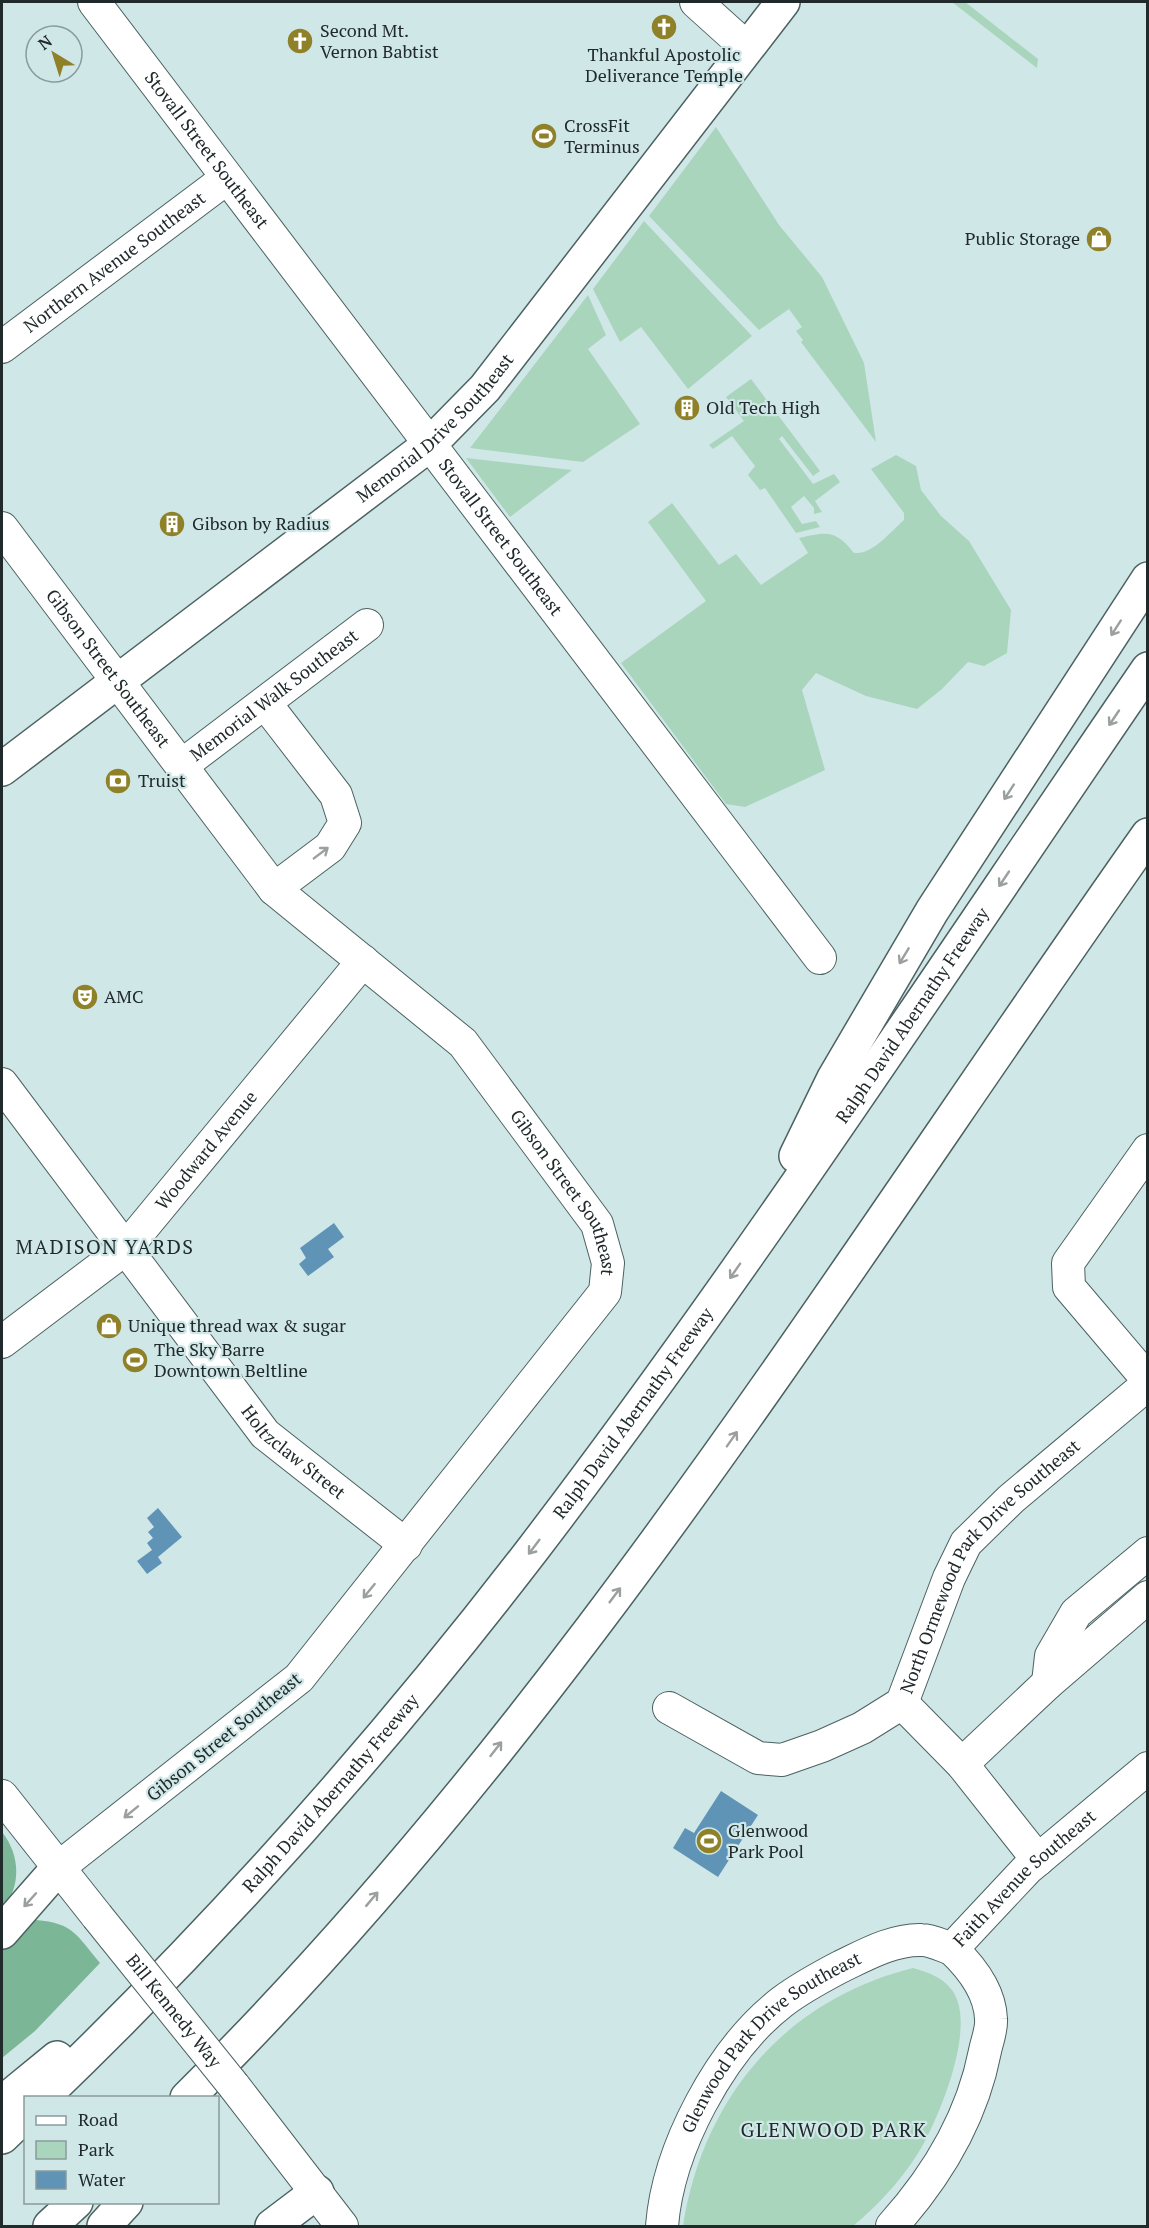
<svg xmlns="http://www.w3.org/2000/svg" width="1149" height="2228" font-family="'PT Serif',serif">
<rect width="100%" height="100%" fill="#d0e7e8"/>
<path fill="#a9d5bc" d="M952,2H965L1038,59L1037,68Z
M716,127L779,225L822,277L864,363L876,442L801,342L803,340L796,331L802,327L789,309L759,330L649,216Z
M644,221L752,336L688,389L641,327L620,342L593,289Z
M588,295L606,335L588,349L640,424L583,462L470,448Z
M751,379L820,471L813,476L782,436L779,439L813,484L834,474L840,482L815,501L822,512L814,514V508L804,496L791,507L802,524L816,521L820,527L796,533L765,488L760,490L748,475L755,466L732,436L713,449L709,445L744,421L726,397Z
M896,455L916,466L921,490L941,516L969,541L1011,610L1007,653L984,666L968,662L942,689L917,709L866,696L816,673L802,690L825,770L745,807L726,804L621,663L706,601L648,522L672,503L719,565L736,554L761,585L808,553L799,538C827,532 835,529 854,553C873,555 891,531 904,520V513L871,469Z
M466,458L572,470L510,517Z
M913,1968C929,1973 941,1976 952,1990C977,2024 942,2109 924,2143C907,2174 880,2204 853,2226H683C703,2098 785,2000 913,1968Z"/>
<path fill="#7bb696" d="M2,1832C21,1856 21,1887 2,1910Z
M36,1920C74,1923 77,1936 100,1963L35,2031L2,2058V1949L16,1931Z"/>
<path fill="#6094b7" d="M334,1223L344,1237L328,1249L334,1257L308,1276L299,1264L306,1258L300,1248Z
M158,1508L182,1537L158,1557L162,1563L147,1574L137,1561L152,1550L147,1543L153,1538L148,1532L154,1527L147,1518Z
M721,1791L758,1815L718,1877L673,1848L685,1828L694,1833Z"/>
<g fill="none" stroke-linecap="round" stroke-linejoin="round">
<defs>
<g id="minor">
<path id="s1" d="M94,2L820,958"/>
<path d="M696,2L747,48"/>
<path id="s2" d="M2,347L227,178"/>
<path id="s3" d="M2,528L274,889L463,1043L597,1224L608,1263L605,1292L299,1678L58,1868"/>
<path d="M265,703L336,795L345,823L330,847L274,889"/>
<path id="s4" d="M181,766L367,625"/>
<path id="s5" d="M2,1084L265,1434L406,1545"/>
<path d="M1148,1150L1068,1263L1069,1287L1148,1380"/>
<path id="s6" d="M2,1342L125,1249L363,961"/>
<path d="M1048,1683L1051,1656L1076,1613L1148,1553"/>
<path d="M902,1703L962,1764L1038,1860"/>
<path id="s7" d="M669,1708L758,1758L782,1760L822,1746L862,1728L902,1703L949,1578L966,1543L1011,1499L1148,1384"/>
<path d="M962,1764L1048,1683L1148,1597"/>
<path d="M2,1796L97,1916"/>
<path d="M234,2086L342,2226"/>
<path id="s8" d="M662,2226C668,2149 720,2050 782,2002C799,1989 821,1977 840,1967C865,1955 893,1939 922,1940C931,1940 943,1946 952,1949"/>
<path id="s9" d="M892,2226C937,2176 972,2118 985,2051C987,2041 992,2029 991,2019C990,1991 972,1968 952,1949L1027,1869L1148,1768"/>
</g>
<g id="major">
<path id="s10" d="M2,769L429,445L485,388L783,2"/>
</g>
<g id="highway">
<path d="M796,1156L834,1078L932,911L1148,579"/>
<path d="M2,1932L58,1868"/>
<path id="s11" d="M42,2098C219,1928 384,1743 533,1549C750,1265 946,964 1148,669"/>
<path d="M187,2098C565,1724 843,1267 1148,835"/>
<path d="M2,2103L57,2058"/>
<path d="M2,2137L26,2114"/>
<path d="M50,2226L76,2202"/>
<path d="M104,2226L126,2202"/>
<path d="M272,2226L317,2192"/>
</g>
</defs>
<use href="#minor" stroke="#4c6161" stroke-width="34"/>
<use href="#major" stroke="#4c6161" stroke-width="36"/>
<use href="#highway" stroke="#4c6161" stroke-width="36"/>
<use href="#minor" stroke="#fff" stroke-width="32"/>
<use href="#major" stroke="#fff" stroke-width="33"/>
<use href="#highway" stroke="#fff" stroke-width="33"/>
<defs>
<g id="minor-bridge">
<path id="s12" d="M97,1916L234,2086"/>
</g>
</defs>
<use href="#minor-bridge" stroke="#4c6161" stroke-width="34" stroke-linecap="butt"/>
<use href="#minor-bridge" stroke="#fff" stroke-width="32"/>
</g>
<defs><path id="oneway-shaft" d="M-6 0H5M1.5-3L5.5 0L1.5 3" fill="none" stroke-width="1.6" stroke-linecap="round" stroke-linejoin="round" transform="scale(1.5)"/></defs>
<g stroke="#9b9fa0">
<use href="#oneway-shaft" transform="translate(1116 628) rotate(123)"/>
<use href="#oneway-shaft" transform="translate(1114 718) rotate(124)"/>
<use href="#oneway-shaft" transform="translate(1009 792) rotate(123)"/>
<use href="#oneway-shaft" transform="translate(321 853) rotate(-37)"/>
<use href="#oneway-shaft" transform="translate(1004 879) rotate(124)"/>
<use href="#oneway-shaft" transform="translate(904 956) rotate(121)"/>
<use href="#oneway-shaft" transform="translate(735 1271) rotate(125)"/>
<use href="#oneway-shaft" transform="translate(732 1439) rotate(-55)"/>
<use href="#oneway-shaft" transform="translate(534 1547) rotate(127)"/>
<use href="#oneway-shaft" transform="translate(369 1591) rotate(129)"/>
<use href="#oneway-shaft" transform="translate(615 1595) rotate(-53)"/>
<use href="#oneway-shaft" transform="translate(496 1749) rotate(-52)"/>
<use href="#oneway-shaft" transform="translate(131 1812) rotate(141)"/>
<use href="#oneway-shaft" transform="translate(372 1899) rotate(-50)"/>
<use href="#oneway-shaft" transform="translate(30 1900) rotate(132)"/>
</g>
<defs>
<symbol id="church-disc" viewBox="-11 -11 22 22"><circle r="9.5" fill="#8e8128" stroke="#d0e7e8"/><path d="M-1.2-6h2.4v3.5h3.3v2.4h-3.3V6h-2.4V-.1h-3.3v-2.4h3.3Z" fill="#fff"/></symbol>
<symbol id="stadium-disc" viewBox="-11 -11 22 22"><circle r="9.5" fill="#8e8128" stroke="#d0e7e8"/><path d="M0-5a6.5 5 0 1 0 0 10a6.5 5 0 1 0 0-10ZM-3.5-1.8h7v3.6h-7Z" fill="#fff"/></symbol>
<symbol id="shop-disc" viewBox="-11 -11 22 22"><circle r="9.5" fill="#8e8128" stroke="#d0e7e8"/><path d="M-5-2.5h2.3a2.7 3.5 0 0 1 5.4 0H5L5.5 6h-11ZM-1.5-2.5h3a1.5 2.3 0 0 0-3 0Z" fill="#fff"/></symbol>
<symbol id="building-disc" viewBox="-11 -11 22 22"><circle r="9.5" fill="#8e8128" stroke="#d0e7e8"/><path d="M-4-6H4V6H1V3H-1V6H-4ZM-2.5-4.3h1.7v1.8h-1.7ZM.8-4.3h1.7v1.8H.8ZM-2.5-1h1.7V.8h-1.7ZM.8-1h1.7V.8H.8Z" fill="#fff"/></symbol>
<symbol id="bank-disc" viewBox="-11 -11 22 22"><circle r="9.5" fill="#8e8128" stroke="#d0e7e8"/><path d="M-6-4H6V4H-6ZM0-2.3a2.3 2.3 0 1 0 0 4.6a2.3 2.3 0 1 0 0-4.6Z" fill="#fff"/></symbol>
<symbol id="theatre-disc" viewBox="-11 -11 22 22"><circle r="9.5" fill="#8e8128" stroke="#d0e7e8"/><path d="M-5-5.5Q0-4 5-5.5V0Q5 5 0 6Q-5 5-5 0ZM-3.3-2.5H-1v1.5H-3.3ZM1-2.5H3.3v1.5H1ZM-2.8 1Q0 5.5 2.8 1Z" fill="#fff"/></symbol>
</defs>
<g fill-rule="evenodd">
<use href="#church-disc" x="649" y="12" width="30" height="30"/>
<use href="#church-disc" x="285" y="26" width="30" height="30"/>
<use href="#stadium-disc" x="529" y="121" width="30" height="30"/>
<use href="#shop-disc" x="1084" y="224" width="30" height="30"/>
<use href="#building-disc" x="672" y="393" width="30" height="30"/>
<use href="#building-disc" x="157" y="509" width="30" height="30"/>
<use href="#bank-disc" x="103" y="766" width="30" height="30"/>
<use href="#theatre-disc" x="70" y="982" width="30" height="30"/>
<use href="#shop-disc" x="94" y="1311" width="30" height="30"/>
<use href="#stadium-disc" x="120" y="1345" width="30" height="30"/>
<use href="#stadium-disc" x="694" y="1826" width="30" height="30"/>
</g>
<g text-anchor="middle" stroke-width="4.5" stroke-linejoin="round" paint-order="stroke">
<g font-size="18" fill="#212a2b" stroke="#d0e7e8" text-anchor="start">
<text x="320" y="37">Second Mt.<tspan x="320" dy="21">Vernon Babtist</tspan></text>
<text x="664" y="61" text-anchor="middle">Thankful Apostolic<tspan x="664" dy="21">Deliverance Temple</tspan></text>
<text x="564" y="132">CrossFit<tspan x="564" dy="21">Terminus</tspan></text>
<text x="1080" y="245" text-anchor="end">Public Storage</text>
<text x="706" y="414">Old Tech High</text>
<text x="192" y="530">Gibson by Radius</text>
<text x="138" y="787">Truist</text>
<text x="104" y="1003">AMC</text>
<text x="128" y="1332">Unique thread wax &amp; sugar</text>
<text x="154" y="1356">The Sky Barre<tspan x="154" dy="21">Downtown Beltline</tspan></text>
<text x="728" y="1837">Glenwood<tspan x="728" dy="21">Park Pool</tspan></text>
</g>
<g font-size="18" fill="#212a2b" stroke="#d0e7e8">
<text dy="6" stroke="none"><textPath href="#s1" startOffset="186">Stovall Street Southeast</textPath></text>
<text dy="6" stroke="none"><textPath href="#s2" startOffset="141">Northern Avenue Southeast</textPath></text>
<text dy="6" stroke="none"><textPath href="#s10" startOffset="552">Memorial Drive Southeast</textPath></text>
<text dy="6" stroke="none"><textPath href="#s1" startOffset="672">Stovall Street Southeast</textPath></text>
<text dy="6" stroke="none"><textPath href="#s3" startOffset="176">Gibson Street Southeast</textPath></text>
<text dy="6" stroke="none"><textPath href="#s4" startOffset="117">Memorial Walk Southeast</textPath></text>
<text dy="6" stroke="none"><textPath href="#s11" startOffset="1392">Ralph David Abernathy Freeway</textPath></text>
<text dy="6" stroke="none"><textPath href="#s6" startOffset="282">Woodward Avenue</textPath></text>
<text dy="6" stroke="none"><textPath href="#s3" startOffset="878">Gibson Street Southeast</textPath></text>
<text dy="6" stroke="none"><textPath href="#s11" startOffset="906">Ralph David Abernathy Freeway</textPath></text>
<text dy="6" stroke="none"><textPath href="#s5" startOffset="471">Holtzclaw Street</textPath></text>
<text dy="6" stroke="none"><textPath href="#s7" startOffset="426">North Ormewood Park Drive Southeast</textPath></text>
<text transform="translate(224 1737) rotate(-39)" y="6">Gibson Street Southeast</text>
<text dy="6" stroke="none"><textPath href="#s11" startOffset="420">Ralph David Abernathy Freeway</textPath></text>
<text dy="6" stroke="none"><textPath href="#s9" startOffset="417">Faith Avenue Southeast</textPath></text>
<text dy="6" stroke="none"><textPath href="#s12" startOffset="122">Bill Kennedy Way</textPath></text>
<text dy="6" stroke="none"><textPath href="#s8" startOffset="224">Glenwood Park Drive Southeast</textPath></text>
</g>
<g font-size="20" letter-spacing="1.5" fill="#212a2b" stroke="#d0e7e8">
<text x="105" y="1254">MADISON YARDS</text>
<text x="834" y="2137">GLENWOOD PARK</text>
</g>
</g>
<rect width="1149" height="2228" fill="none" stroke="#212a2b" stroke-width="6"/>
<rect x="24" y="2096" width="195" height="108" fill="#d0e7e8" stroke="#8a9b9c" stroke-width="1.5"/>
<rect x="36" y="2116" width="30" height="9" fill="#ffffff" stroke="#8a9b9c" stroke-width="1.5"/>
<text x="78" y="2126" font-size="18" fill="#212a2b">Road</text>
<rect x="36" y="2141" width="30" height="18" fill="#a9d5bc" stroke="#8a9b9c" stroke-width="1.5"/>
<text x="78" y="2156" font-size="18" fill="#212a2b">Park</text>
<rect x="36" y="2171" width="30" height="18" fill="#6094b7" stroke="#8a9b9c" stroke-width="1.5"/>
<text x="78" y="2186" font-size="18" fill="#212a2b">Water</text>
<g transform="translate(54 54) rotate(322)"><circle r="28" fill="#d0e7e8" stroke="#8a9b9c" stroke-width="1.5"/>
<path d="M0-4.5L10 22L0 15L-10 22Z" fill="#8e8128"/>
<text y="-9" font-size="16" font-weight="bold" text-anchor="middle" fill="#212a2b">N</text>
</g>
</svg>
